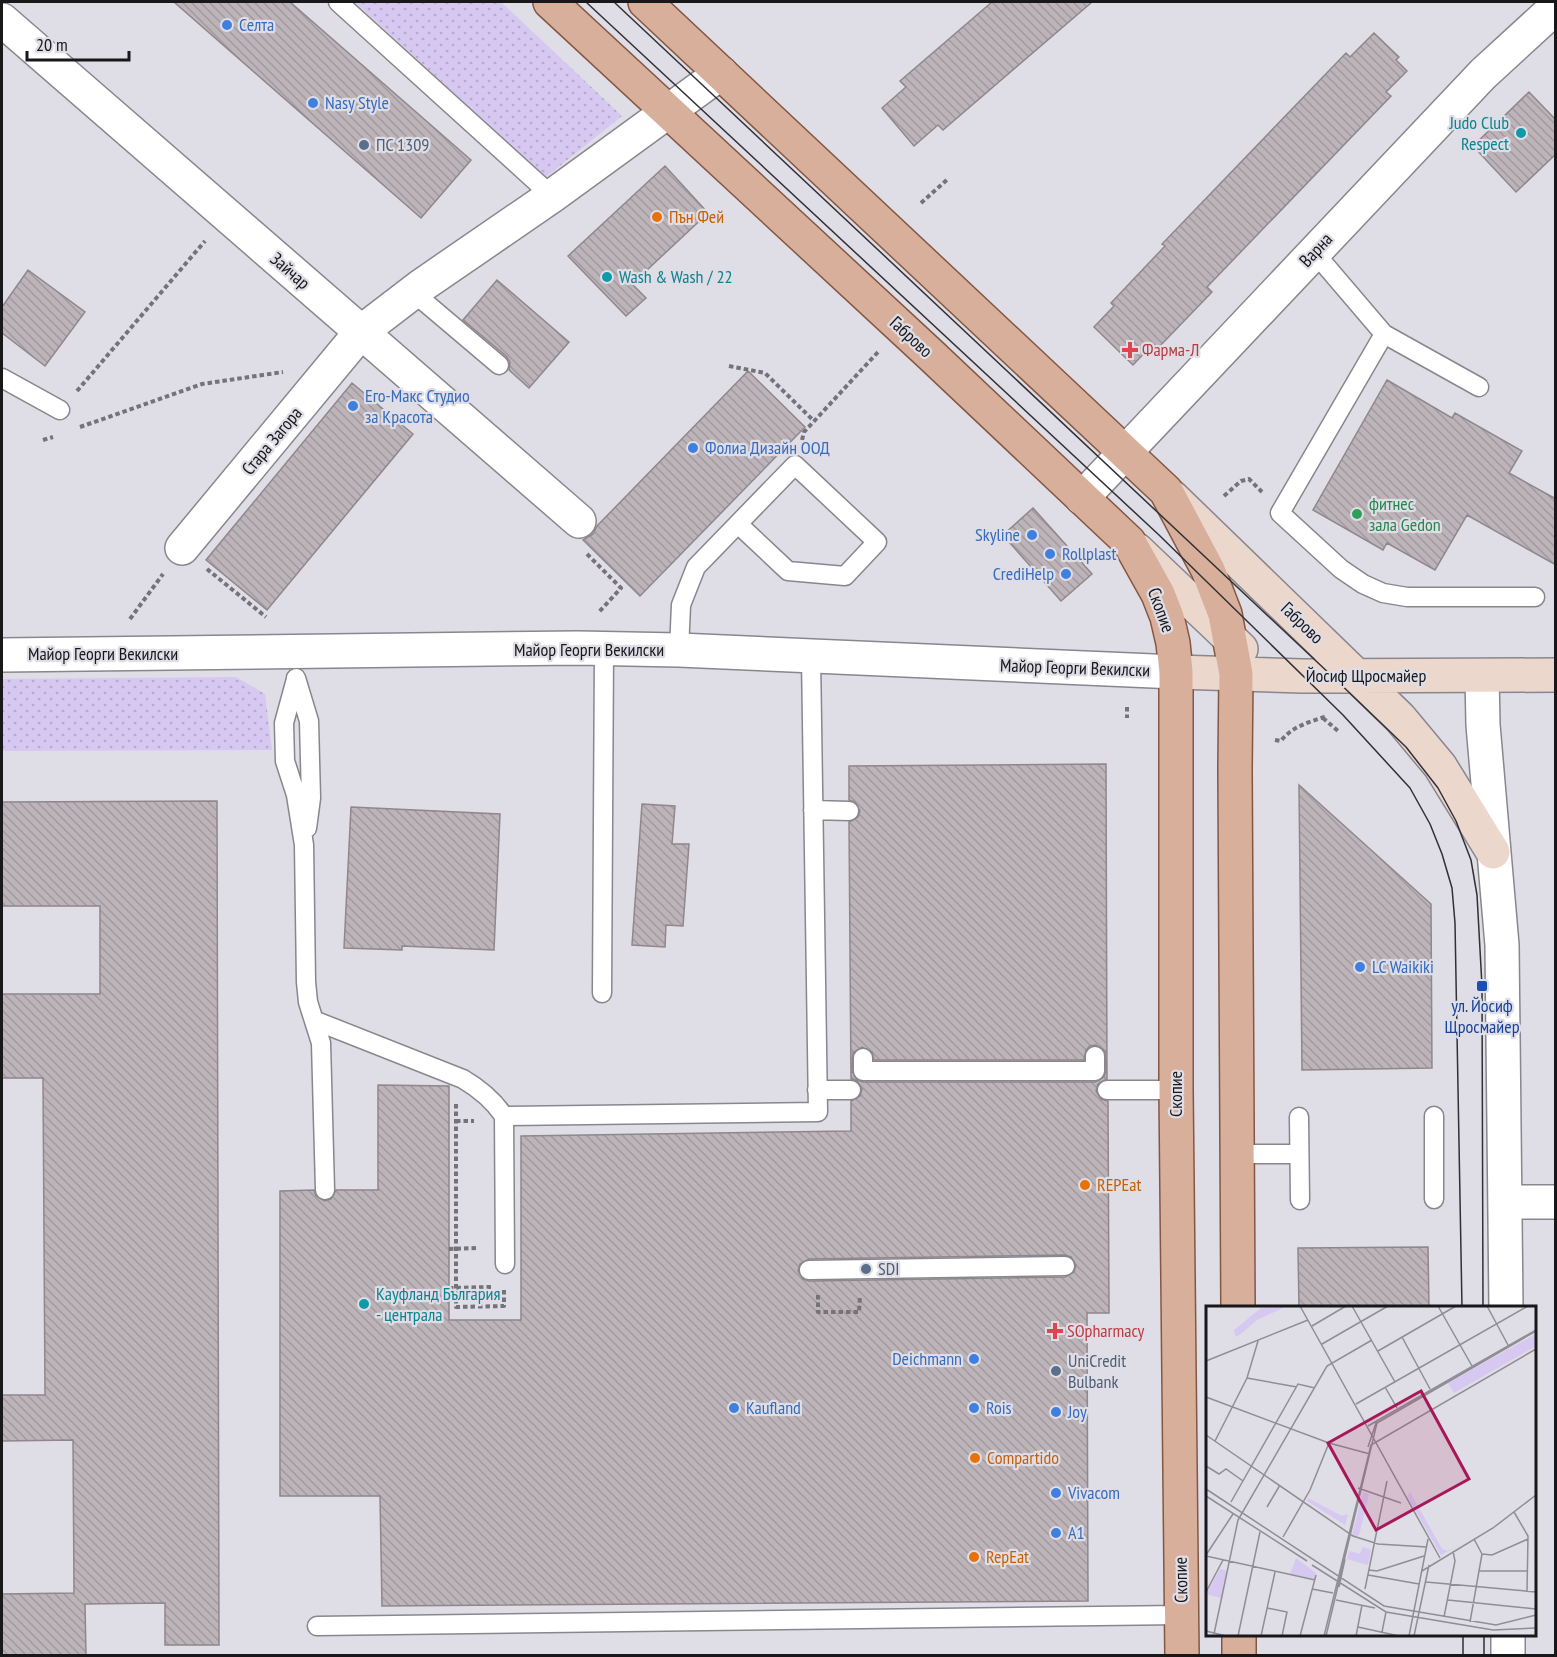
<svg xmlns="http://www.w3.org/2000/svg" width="1557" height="1657" font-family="'PT Sans Narrow',sans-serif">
<defs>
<pattern id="grass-dots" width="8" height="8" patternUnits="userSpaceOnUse" patternTransform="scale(1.5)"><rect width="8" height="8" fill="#d6c8f0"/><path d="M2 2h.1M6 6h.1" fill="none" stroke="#b7abcd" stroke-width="1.8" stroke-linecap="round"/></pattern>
<pattern id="building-back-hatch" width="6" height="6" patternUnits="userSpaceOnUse" patternTransform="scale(1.5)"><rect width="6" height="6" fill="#bcb4b9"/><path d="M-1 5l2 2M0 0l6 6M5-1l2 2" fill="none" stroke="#a19a9e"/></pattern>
</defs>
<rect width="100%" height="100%" fill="#dfdde5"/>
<path fill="url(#grass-dots)" d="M355,2H501L622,116L546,177Z
M236,677L265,694L272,750L2,751V679Z"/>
<path fill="url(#building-back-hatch)" stroke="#8f878c" stroke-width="1.5" fill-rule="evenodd" d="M174,2H290L471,160L421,218Z
M992,2H1092L943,130L938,125L914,146L882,108L906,87L900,81Z
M1374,33L1399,57L1396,60L1407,71L1386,92L1391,96L1207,287L1212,292L1158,348L1153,344L1133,365L1094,327L1114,306L1111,303L1165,246L1162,244L1346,53L1350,57Z
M1529,92L1556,120V154L1516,192L1473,146Z
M665,166L708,213L632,284L646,298L626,316L568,256Z
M28,270L85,312L45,366L2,333V307Z
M497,280L569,342L529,388L509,370L510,362L506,356L463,320Z
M748,371L805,427L640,596L583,540L593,534L597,526Z
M1387,380L1452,418L1455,413L1522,451L1509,473L1556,499V565L1467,515L1435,570L1387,543L1383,550L1313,510Z
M352,383L413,434L267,610L206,560Z
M1033,508L1092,574L1061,601L1003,535Z
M1106,764L1107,1079L1098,1084L1096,1091L1101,1099L1108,1101L1109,1313H1087L1088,1601L382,1606L380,1496H280V1191L314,1190L316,1196L325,1201L331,1199L336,1190H378V1085L449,1086V1320H521V1136L851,1131V1101L860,1096L862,1089L857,1081L851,1079L849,822L858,817L860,811L855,802L849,800V766ZM1096,1045L1105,1051L1106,1071L1104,1077L1095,1082H863L857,1080L852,1071L853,1053L862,1047L872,1052L874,1060H1084L1086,1050L1090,1046ZM1065,1255L1071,1257L1076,1265L1074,1272L1065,1277L809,1281L803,1279L798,1271L800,1264L809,1259Z
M1299,785L1431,904L1432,1068L1302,1070Z
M217,801L219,1645H165V1603L85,1604L86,1656H2V1594L74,1593L73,1440L2,1441V1395H45L43,1078H2V994H100V906H2V802Z
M642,804L675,806L672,844H689L683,926L666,925L665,947L632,945Z
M351,807L500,814L494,950L402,946V950L344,948Z
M1428,1247L1429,1308H1299L1298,1248Z"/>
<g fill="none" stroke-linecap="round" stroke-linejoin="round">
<defs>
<path id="lane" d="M338,2L552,196
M1314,252L1384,334L1280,513L1341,569L1363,584L1383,593L1407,597H1535
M414,293L499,365
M1384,334L1479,387
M2,378L60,410
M679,650L681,605L696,567L795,465L877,542L845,576L788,571L738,524
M296,678L309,721L311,798L307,828
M296,679L284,723L285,761L296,795L304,845L306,982L308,1002L321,1043L325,1190
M813,810L849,811
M602,993L604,649
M316,1021L463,1079C480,1089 493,1100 504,1116L505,1264
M863,1058V1071H1095V1056
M817,1090H851
M1107,1090H1176
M504,1116L818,1112L811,657
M1299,1117L1300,1200
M1237,1154H1299
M1434,1199V1116
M809,1270L1065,1266
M317,1626L1181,1615"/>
<path id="street" d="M2,20L579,521
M1082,498L1483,74L1556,7
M182,548L361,332L421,286L552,196L721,73
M2,655L578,648L679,650L1176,672
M1482,676L1483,725L1502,945L1506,1308
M1505,1202H1556
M1508,1634V1656"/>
<path id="secondary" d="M1172,497L1400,718L1440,766L1493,852
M1137,550L1241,649
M1176,672L1302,676L1556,675"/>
<path id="primary" d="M550,2L931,355L1129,542L1158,594L1167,617L1173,643L1176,672V1090L1182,1656
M645,2L1166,491L1208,570L1225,614L1236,674L1235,769L1238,1308
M1239,1634V1656"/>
</defs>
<use href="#lane" stroke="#89868e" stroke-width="21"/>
<use href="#street" stroke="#89868e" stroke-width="36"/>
<use href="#secondary" stroke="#89868e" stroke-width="36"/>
<use href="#primary" stroke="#845743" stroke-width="36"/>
<path stroke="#757378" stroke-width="4" stroke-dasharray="4.5 3" stroke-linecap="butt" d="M921,203L949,178
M729,366L765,373L814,421
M77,391L205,241
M80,427L202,384L283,372
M43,440L53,437
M802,440L804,432L879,351
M1224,496L1241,481L1249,479L1262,492
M587,554L621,588L598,613
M207,569L266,617
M130,619L163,574
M1127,707V718
M1323,718L1338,731
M1275,740L1281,741C1292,726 1310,722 1327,716
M456,1104V1307L504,1306V1289
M456,1121H474
M449,1249L479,1248
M449,1288L491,1287
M818,1295V1312H859L860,1296"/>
<use href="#lane" stroke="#fff" stroke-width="18"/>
<use href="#street" stroke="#fff" stroke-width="33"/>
<use href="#secondary" stroke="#ecd7cd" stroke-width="33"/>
<use href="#primary" stroke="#d8af9b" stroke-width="33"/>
<path stroke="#313034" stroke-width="1.5" d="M586,2L1159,535L1343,715L1410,788L1430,824L1442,854L1452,888L1455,923L1462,1308
M614,2L1332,676L1406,747L1438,788L1456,821L1471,860L1477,895L1482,986L1483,1308
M1463,1634V1656
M1484,1634V1656"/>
</g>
<g fill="#3f7fe0" stroke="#dfdde5" stroke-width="2">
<circle cx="227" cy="25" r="6"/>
<circle cx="313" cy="103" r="6"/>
<circle cx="353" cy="406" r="6"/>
<circle cx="693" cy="448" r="6"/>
<circle cx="1032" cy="535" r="6"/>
<circle cx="1050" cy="554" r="6"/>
<circle cx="1066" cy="574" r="6"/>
<circle cx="1360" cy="967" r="6"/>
<circle cx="974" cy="1359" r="6"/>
<circle cx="734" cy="1408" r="6"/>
<circle cx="974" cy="1408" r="6"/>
<circle cx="1056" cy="1412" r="6"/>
<circle cx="1056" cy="1493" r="6"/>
<circle cx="1056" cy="1533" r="6"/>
</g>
<g fill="#0f9aa8" stroke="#dfdde5" stroke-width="2">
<circle cx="1521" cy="133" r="6"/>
<circle cx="607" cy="277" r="6"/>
<circle cx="364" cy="1304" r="6"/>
</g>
<g fill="#5c6f8a" stroke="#dfdde5" stroke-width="2">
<circle cx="364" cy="145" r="6"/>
<circle cx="866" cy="1269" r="6"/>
<circle cx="1056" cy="1371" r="6"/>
</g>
<g fill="#e8710a" stroke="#dfdde5" stroke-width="2">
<circle cx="657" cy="217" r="6"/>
<circle cx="1085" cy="1185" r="6"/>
<circle cx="975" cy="1458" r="6"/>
<circle cx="974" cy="1557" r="6"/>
</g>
<g fill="#e0444e" stroke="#dfdde5" stroke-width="2">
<path d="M1127 341h6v6h6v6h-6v6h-6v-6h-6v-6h6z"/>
<path d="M1052 1322h6v6h6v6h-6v6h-6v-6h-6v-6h6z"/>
</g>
<circle fill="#2e9e5b" stroke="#dfdde5" stroke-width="2" cx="1357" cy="514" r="6"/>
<rect fill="#1a4fb4" stroke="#dfdde5" stroke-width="2" x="1476" y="980" width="12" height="12" rx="3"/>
<g text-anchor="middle" stroke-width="4.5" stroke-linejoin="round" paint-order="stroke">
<g font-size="18" fill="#366cbe" stroke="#dfdde5" text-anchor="start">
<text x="239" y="31">Селта</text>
<text x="325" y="109">Nasy Style</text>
<text x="365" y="402">Eго-Макс Студио<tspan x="365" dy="21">за Красота</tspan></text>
<text x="705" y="454">Фолиа Дизайн ООД</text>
<text x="1020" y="541" text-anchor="end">Skyline</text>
<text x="1062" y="560">Rollplast</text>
<text x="1054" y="580" text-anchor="end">CrediHelp</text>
<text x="1372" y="973">LC Waikiki</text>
<text x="962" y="1365" text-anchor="end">Deichmann</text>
<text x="746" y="1414">Kaufland</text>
<text x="986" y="1414">Rois</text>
<text x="1068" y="1418">Joy</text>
<text x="1068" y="1499">Vivacom</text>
<text x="1068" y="1539">A1</text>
</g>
<g font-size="18" fill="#0d838f" stroke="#dfdde5" text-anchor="start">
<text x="1509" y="129" text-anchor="end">Judo Club<tspan x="1509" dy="21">Respect</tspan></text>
<text x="619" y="283">Wash &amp; Wash / 22</text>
<text x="376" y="1300">Кауфланд България<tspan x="376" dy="21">- централа</tspan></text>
</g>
<g font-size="18" fill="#4e5e75" stroke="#dfdde5" text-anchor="start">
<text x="376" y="151">ПС 1309</text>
<text x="878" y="1275">SDI</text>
<text x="1068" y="1367">UniCredit<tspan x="1068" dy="21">Bulbank</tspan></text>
</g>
<g font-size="18" fill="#c56008" stroke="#dfdde5" text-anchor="start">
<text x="669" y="223">Пън Фей</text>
<text x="1097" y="1191">REPEat</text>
<text x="987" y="1464">Compartido</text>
<text x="986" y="1563">RepEat</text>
</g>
<g font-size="18" fill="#18171a" stroke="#dfdde5">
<text transform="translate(1316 250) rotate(-47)" y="6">Варна</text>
<text transform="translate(290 271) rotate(41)" y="6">Зайчар</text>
<text transform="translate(911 337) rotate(43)" y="6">Габрово</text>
<text transform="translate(272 441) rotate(-50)" y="6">Стара Загора</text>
<text transform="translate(1161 610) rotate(70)" y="6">Скопие</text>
<text transform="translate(1302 623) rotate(44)" y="6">Габрово</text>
<text x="589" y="656">Майор Георги Векилски</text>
<text x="103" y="660">Майор Георги Векилски</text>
<text transform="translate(1075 668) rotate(2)" y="6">Майор Георги Векилски</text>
<text x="1366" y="682">Йосиф Щросмайер</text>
<text transform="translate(1176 1094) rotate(-90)" y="6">Скопие</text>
<text transform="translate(1181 1580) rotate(-91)" y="6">Скопие</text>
</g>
<g font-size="18" fill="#be3a42" stroke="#dfdde5" text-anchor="start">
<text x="1142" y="356">Фарма-Л</text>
<text x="1067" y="1337">SOpharmacy</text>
</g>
<g font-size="18" fill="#27864d" stroke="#dfdde5" text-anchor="start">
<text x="1369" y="510">фитнес<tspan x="1369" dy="21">зала Gedon</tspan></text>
</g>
<g font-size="18" fill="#164399" stroke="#dfdde5">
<text x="1482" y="1012">ул. Йосиф<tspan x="1482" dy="21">Щросмайер</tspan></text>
</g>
</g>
<g transform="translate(1206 1306)">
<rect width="330" height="330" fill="#dfdde5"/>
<path d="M81,0L51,14L31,31L29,29L28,24L55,2ZM330,28V40L248,87L242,77ZM157,186L163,188L153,229L150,230L146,229ZM204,186L236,243L241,245L254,239L235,249L201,190ZM102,192L136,210L142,208L139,219L101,195ZM157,241L165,244L162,259L141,253L143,245L154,248ZM90,252L110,267L108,273L84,268ZM14,263L21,265L15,292L0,288Z" fill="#d6c8f0"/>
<path fill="none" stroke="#8f8e94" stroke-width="1.5" d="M94,0L234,252M146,0L189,76M232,0L266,60M281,0L302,39M106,20L140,0M196,31L224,83M116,38L182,0M172,45L250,0M0,55L102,14M41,72L91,81M179,81L191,102M0,91L123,137L164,148M150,98L322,0M162,120L330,24M0,129L147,230L172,238L221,241M9,135L41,72L52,35M162,141L171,114M0,160L13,168L20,163L37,175M152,182L195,197M0,183L178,300L290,319L330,309M0,190L101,255M25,196L92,78L109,82M61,201L74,179M308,206L322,230L321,285M77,231L104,184L123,137M276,248L286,249L322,233M0,249L27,208M0,250L109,274M106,259L180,306L287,324L330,322M163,264L171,265L218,250M216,265L287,222L330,189M273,265H321M162,269L213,278M220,276L330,286M133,281L139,253M106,283L127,287M159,283L181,175M0,286L17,254M130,294L169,302M242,294L330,303M61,302L81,306L76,330M238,311L249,255L247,245M264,316L276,248L268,233M152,321L193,330M0,325L20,330M176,326L180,306M8,328L32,214L121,60L166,34M32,330L54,226M55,330L69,266M94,330L110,269M118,330L165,139L330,43M120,330L171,117L330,25M150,330L156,299M203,330L222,233M208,330L223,259"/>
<path fill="#a71858" fill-opacity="0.15" stroke="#a71858" stroke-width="3" d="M215,85L263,173L170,224L122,137Z"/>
<rect width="330" height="330" fill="none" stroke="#18171a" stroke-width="3"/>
</g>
<rect width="1557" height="1657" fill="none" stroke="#18171a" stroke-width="6"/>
<path d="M27 51v9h102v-9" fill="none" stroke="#18171a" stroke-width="3"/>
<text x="36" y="51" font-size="18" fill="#18171a" stroke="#dfdde5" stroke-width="4.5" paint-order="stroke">20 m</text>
</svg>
